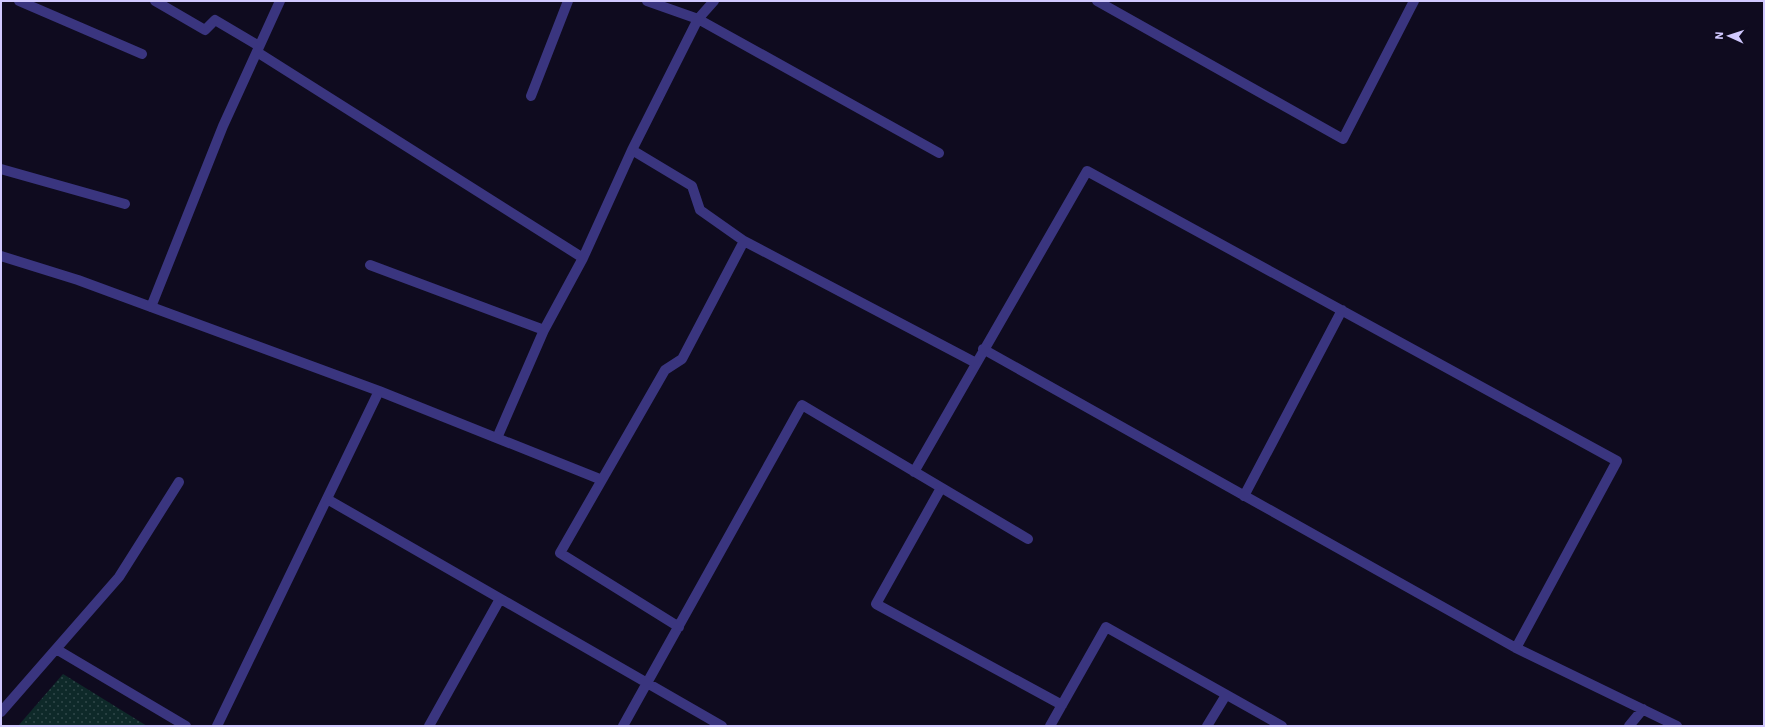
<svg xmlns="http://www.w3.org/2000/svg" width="1765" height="727" font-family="'IBM Plex Sans',sans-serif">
<defs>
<pattern id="green-dots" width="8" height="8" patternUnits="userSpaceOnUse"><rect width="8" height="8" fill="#0e2929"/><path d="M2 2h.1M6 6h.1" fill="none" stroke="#304749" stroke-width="1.8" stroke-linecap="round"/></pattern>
</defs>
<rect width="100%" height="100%" fill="#0f0b1f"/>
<path fill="url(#green-dots)" d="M63,674L147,726H18Z"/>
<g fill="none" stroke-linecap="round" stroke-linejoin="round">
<path stroke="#3a357f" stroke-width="10" d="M19,1L142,54
M155,1L205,30L215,20L259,46
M647,1L698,19L939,153
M1097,1L1343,139L1414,1
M257,52L583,258
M531,96L568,1
M632,150L692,186L700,210L744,241L976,363
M1,169L125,204
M1,256L78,280L379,391L602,480
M370,265L544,330
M151,307L223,126L280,1
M983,349L1516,648L1677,726
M497,438L544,330L583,258L632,150L698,19L714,1
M914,472L1087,171L1617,461L1516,648
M941,488L876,604L1062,705
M1244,496L1342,310
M327,499L722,726
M679,627L560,553L665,370L682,359L744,241
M56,649L119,577L179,482
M1,712L56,649L186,726
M217,726L379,391
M429,726L500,599
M623,726L802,405L1028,539
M1050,726L1106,627L1282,726
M1207,726L1226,695
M1629,726L1643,709"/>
</g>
<rect width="1765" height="727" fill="none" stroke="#d1c9ff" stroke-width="4"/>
<g transform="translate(1729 36) rotate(273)" stroke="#0f0b1f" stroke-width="3" paint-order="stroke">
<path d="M0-3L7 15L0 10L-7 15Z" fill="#d1c9ff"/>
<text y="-6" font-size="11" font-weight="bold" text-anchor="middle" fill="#d1c9ff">N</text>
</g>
</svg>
